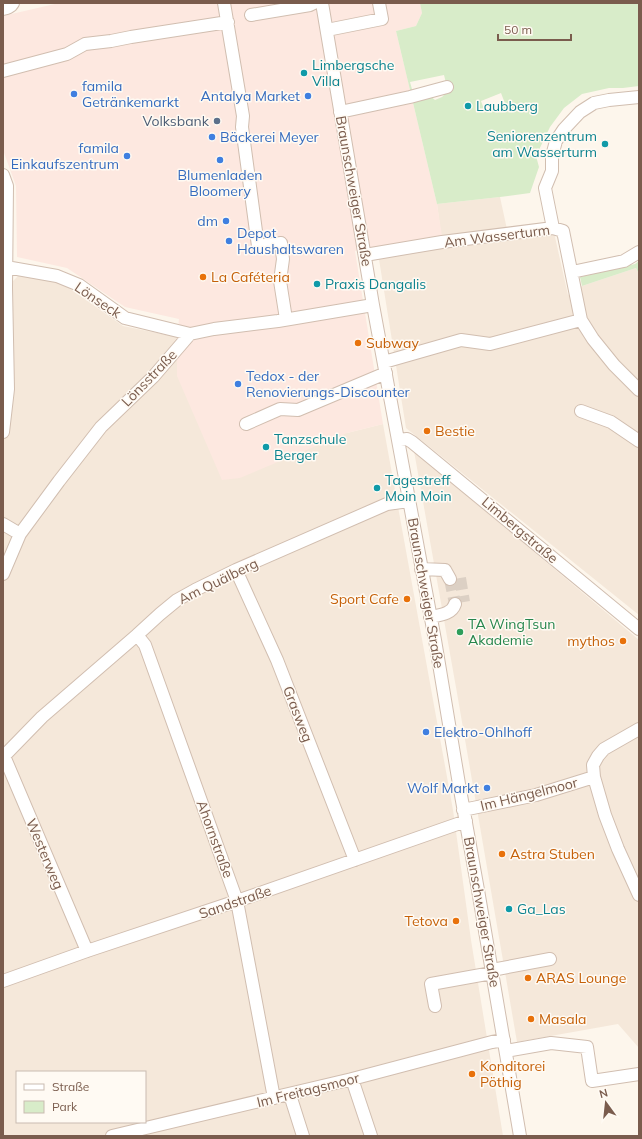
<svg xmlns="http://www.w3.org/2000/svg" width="642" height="1139" font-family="Mulish,sans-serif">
<rect width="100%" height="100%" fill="#fdf6ec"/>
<path fill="#f5e8da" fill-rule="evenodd" d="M500,197L508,234L553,228L568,295L582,286L636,268L639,274V615L406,428L378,253L442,242L437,204Z
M18,276L62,283L123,326L177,337V376L347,433L383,424L453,810L471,940L503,1136H3V289L6,288ZM17,1072H145V1122H17Z
M414,451L639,640V1048L618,1024L517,1042L457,693Z"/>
<path fill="#fde8e0" d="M59,3H420L422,13L416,26L396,31L437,204L442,236L355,251L383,424L347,433L240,478L222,480L177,376V337L179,319L125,307L67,268L17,257L16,186L3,150V16Z"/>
<path fill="#d8ecc9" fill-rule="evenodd" d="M420,3H639V86L623,88H609L582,94L564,108L550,127L536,156L539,167L530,193L500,197L437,204L396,31L416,26L422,13ZM444,75L448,91L442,97L435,100L430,96L415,100L410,82ZM501,93L506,106L485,112L481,101Z
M639,261V274L636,268L582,286L580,277L635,264Z"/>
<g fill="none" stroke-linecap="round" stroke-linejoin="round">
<path stroke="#dcd0c4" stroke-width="12" stroke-dasharray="12 6" stroke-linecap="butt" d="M460,578L464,602
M450,579L455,604"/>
<defs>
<path id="minor" d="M224,3L243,116L242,127L258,246L281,243L283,259L280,281L286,319
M322,3L373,305L435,640L459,784L478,890L520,1136
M3,9C7,8 11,7 13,3
M251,15L310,5L314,3
M327,30L382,19L379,3
M3,71L67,54L85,44L111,41L131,37L228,22
M340,112L410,97L447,87
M3,175L7,186L6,288L8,389L3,432
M553,228L545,188L552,171V156L556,141L564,129L580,112L594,103L609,100L639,97
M365,255L442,242L553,228L563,231L581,320L593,339L614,365L639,390
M6,267L57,276L79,285L125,318L190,334
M572,272L624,261L639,252
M384,362L461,340L490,344L581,320
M581,411L611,422L639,441
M246,424L280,409L298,410L386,373
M398,440L407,439L412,442L639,629
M3,524L20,534
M421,569L445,570L450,579
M236,570L277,660L355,860
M3,574L20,534L59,481L101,427L153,377L190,334L214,329L278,321L373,305
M430,617C440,615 452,614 455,604
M137,635L145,645L237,901L274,1098
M639,729L604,749L598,756L593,765L594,777L605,815L618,849L639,895
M3,755L4,756L42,717L137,635L160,614L177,600L195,590L236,570L387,504L409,501
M4,756L87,951
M463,810L536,795L594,777
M492,970L550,959
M3,981L87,951L237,901L466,821
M435,1006L431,984L492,973
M506,1051L551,1043L587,1047L592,1081L639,1074
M352,1079L371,1136
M290,1095L303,1136
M112,1136L352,1079L492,1042L504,1040"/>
</defs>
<use href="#minor" stroke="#d1beb0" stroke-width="14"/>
<use href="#minor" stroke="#fff" stroke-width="12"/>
</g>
<g fill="#0f9aa8" stroke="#fffaf3" stroke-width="1.5">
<circle cx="304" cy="73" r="4"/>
<circle cx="468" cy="106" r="4"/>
<circle cx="605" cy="144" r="4"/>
<circle cx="317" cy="284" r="4"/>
<circle cx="266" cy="447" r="4"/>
<circle cx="377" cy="488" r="4"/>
<circle cx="509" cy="909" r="4"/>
</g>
<g fill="#3f7fe0" stroke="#fffaf3" stroke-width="1.5">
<circle cx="74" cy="94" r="4"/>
<circle cx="308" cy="96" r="4"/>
<circle cx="212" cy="137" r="4"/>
<circle cx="127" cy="156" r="4"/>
<circle cx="220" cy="160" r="4"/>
<circle cx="226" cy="221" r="4"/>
<circle cx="229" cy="241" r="4"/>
<circle cx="238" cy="384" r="4"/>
<circle cx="426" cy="732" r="4"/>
<circle cx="487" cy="788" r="4"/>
</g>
<circle fill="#5c6f8a" stroke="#fffaf3" stroke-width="1.5" cx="217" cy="121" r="4"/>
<g fill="#e8710a" stroke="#fffaf3" stroke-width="1.5">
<circle cx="203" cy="277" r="4"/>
<circle cx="358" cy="343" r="4"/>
<circle cx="427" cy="431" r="4"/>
<circle cx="407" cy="599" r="4"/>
<circle cx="623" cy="641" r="4"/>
<circle cx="502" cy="854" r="4"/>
<circle cx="456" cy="921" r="4"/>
<circle cx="528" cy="978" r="4"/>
<circle cx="531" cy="1019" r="4"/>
<circle cx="472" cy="1074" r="4"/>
</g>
<circle fill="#2e9e5b" stroke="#fffaf3" stroke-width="1.5" cx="460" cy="632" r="4"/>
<g text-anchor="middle" stroke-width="3" stroke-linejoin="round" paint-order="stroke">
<g font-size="14" fill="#0d838f" stroke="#fffaf3" text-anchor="start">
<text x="312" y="70">Limbergsche<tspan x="312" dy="16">Villa</tspan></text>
<text x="476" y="111">Laubberg</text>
<text x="597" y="141" text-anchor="end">Seniorenzentrum<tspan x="597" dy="16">am Wasserturm</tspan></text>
<text x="325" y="289">Praxis Dangalis</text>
<text x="274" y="444">Tanzschule<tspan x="274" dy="16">Berger</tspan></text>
<text x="385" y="485">Tagestreff<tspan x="385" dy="16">Moin Moin</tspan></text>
<text x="517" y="914">Ga_Las</text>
</g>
<g font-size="14" fill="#366cbe" stroke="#fffaf3" text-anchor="start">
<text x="82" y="91">famila<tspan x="82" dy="16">Getränkemarkt</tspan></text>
<text x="300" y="101" text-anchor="end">Antalya Market</text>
<text x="220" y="142">Bäckerei Meyer</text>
<text x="119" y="153" text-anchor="end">famila<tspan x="119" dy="16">Einkaufszentrum</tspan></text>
<text x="220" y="180" text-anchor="middle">Blumenladen<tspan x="220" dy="16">Bloomery</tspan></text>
<text x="218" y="226" text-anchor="end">dm</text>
<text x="237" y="238">Depot<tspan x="237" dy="16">Haushaltswaren</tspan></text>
<text x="246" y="381">Tedox - der<tspan x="246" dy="16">Renovierungs-Discounter</tspan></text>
<text x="434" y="737">Elektro-Ohlhoff</text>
<text x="479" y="793" text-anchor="end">Wolf Markt</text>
</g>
<g font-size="14" fill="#4e5e75" stroke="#fffaf3" text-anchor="end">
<text x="209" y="126">Volksbank</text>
</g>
<g font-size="14" fill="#7a5c4d" stroke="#fffaf3">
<text transform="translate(354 191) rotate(80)" y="5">Braunschweiger Straße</text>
<text transform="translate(497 236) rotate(-7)" y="5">Am Wasserturm</text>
<text transform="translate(98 300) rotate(34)" y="5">Lönseck</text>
<text transform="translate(149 378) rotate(-46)" y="5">Lönsstraße</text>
<text transform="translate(520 530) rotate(40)" y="5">Limbergstraße</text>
<text transform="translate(218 581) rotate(-26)" y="5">Am Quälberg</text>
<text transform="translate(426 593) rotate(80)" y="5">Braunschweiger Straße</text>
<text transform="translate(298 714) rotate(69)" y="5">Grasweg</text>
<text transform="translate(529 794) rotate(-14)" y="5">Im Hängelmoor</text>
<text transform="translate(215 839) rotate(70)" y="5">Ahornstraße</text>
<text transform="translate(45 854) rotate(67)" y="5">Westerweg</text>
<text transform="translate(235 902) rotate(-19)" y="5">Sandstraße</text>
<text transform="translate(482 912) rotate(80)" y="5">Braunschweiger Straße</text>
<text transform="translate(308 1090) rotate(-14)" y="5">Im Freitagsmoor</text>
</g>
<g font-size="14" fill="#c56008" stroke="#fffaf3" text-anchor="start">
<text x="211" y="282">La Caféteria</text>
<text x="366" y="348">Subway</text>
<text x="435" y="436">Bestie</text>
<text x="399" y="604" text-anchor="end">Sport Cafe</text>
<text x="615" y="646" text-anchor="end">mythos</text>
<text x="510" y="859">Astra Stuben</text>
<text x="448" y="926" text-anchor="end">Tetova</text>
<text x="536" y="983">ARAS Lounge</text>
<text x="539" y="1024">Masala</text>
<text x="480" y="1071">Konditorei<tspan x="480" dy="16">Pöthig</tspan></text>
</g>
<g font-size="14" fill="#27864d" stroke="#fffaf3" text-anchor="start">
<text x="468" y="629">TA WingTsun<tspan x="468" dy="16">Akademie</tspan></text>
</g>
</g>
<rect width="642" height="1139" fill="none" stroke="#7a5c4d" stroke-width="8"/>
<rect x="16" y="1071" width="130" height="52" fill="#fffaf3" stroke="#cabbb1"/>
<rect x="24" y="1084" width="20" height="6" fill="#ffffff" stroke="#cabbb1"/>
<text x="52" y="1091" font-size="12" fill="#7a5c4d">Straße</text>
<rect x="24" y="1101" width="20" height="12" fill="#d8ecc9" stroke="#cabbb1"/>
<text x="52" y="1111" font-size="12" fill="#7a5c4d">Park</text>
<g transform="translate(606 1103) rotate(345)" stroke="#fffaf3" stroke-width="3" paint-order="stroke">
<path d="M0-3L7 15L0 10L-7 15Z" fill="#7a5c4d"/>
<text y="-6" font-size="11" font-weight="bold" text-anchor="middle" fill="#7a5c4d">N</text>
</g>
<path d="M498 34v6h73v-6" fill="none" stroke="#7a5c4d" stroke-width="2"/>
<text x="504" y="34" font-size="12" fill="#7a5c4d" stroke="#fffaf3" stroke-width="3" paint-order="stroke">50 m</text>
</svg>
